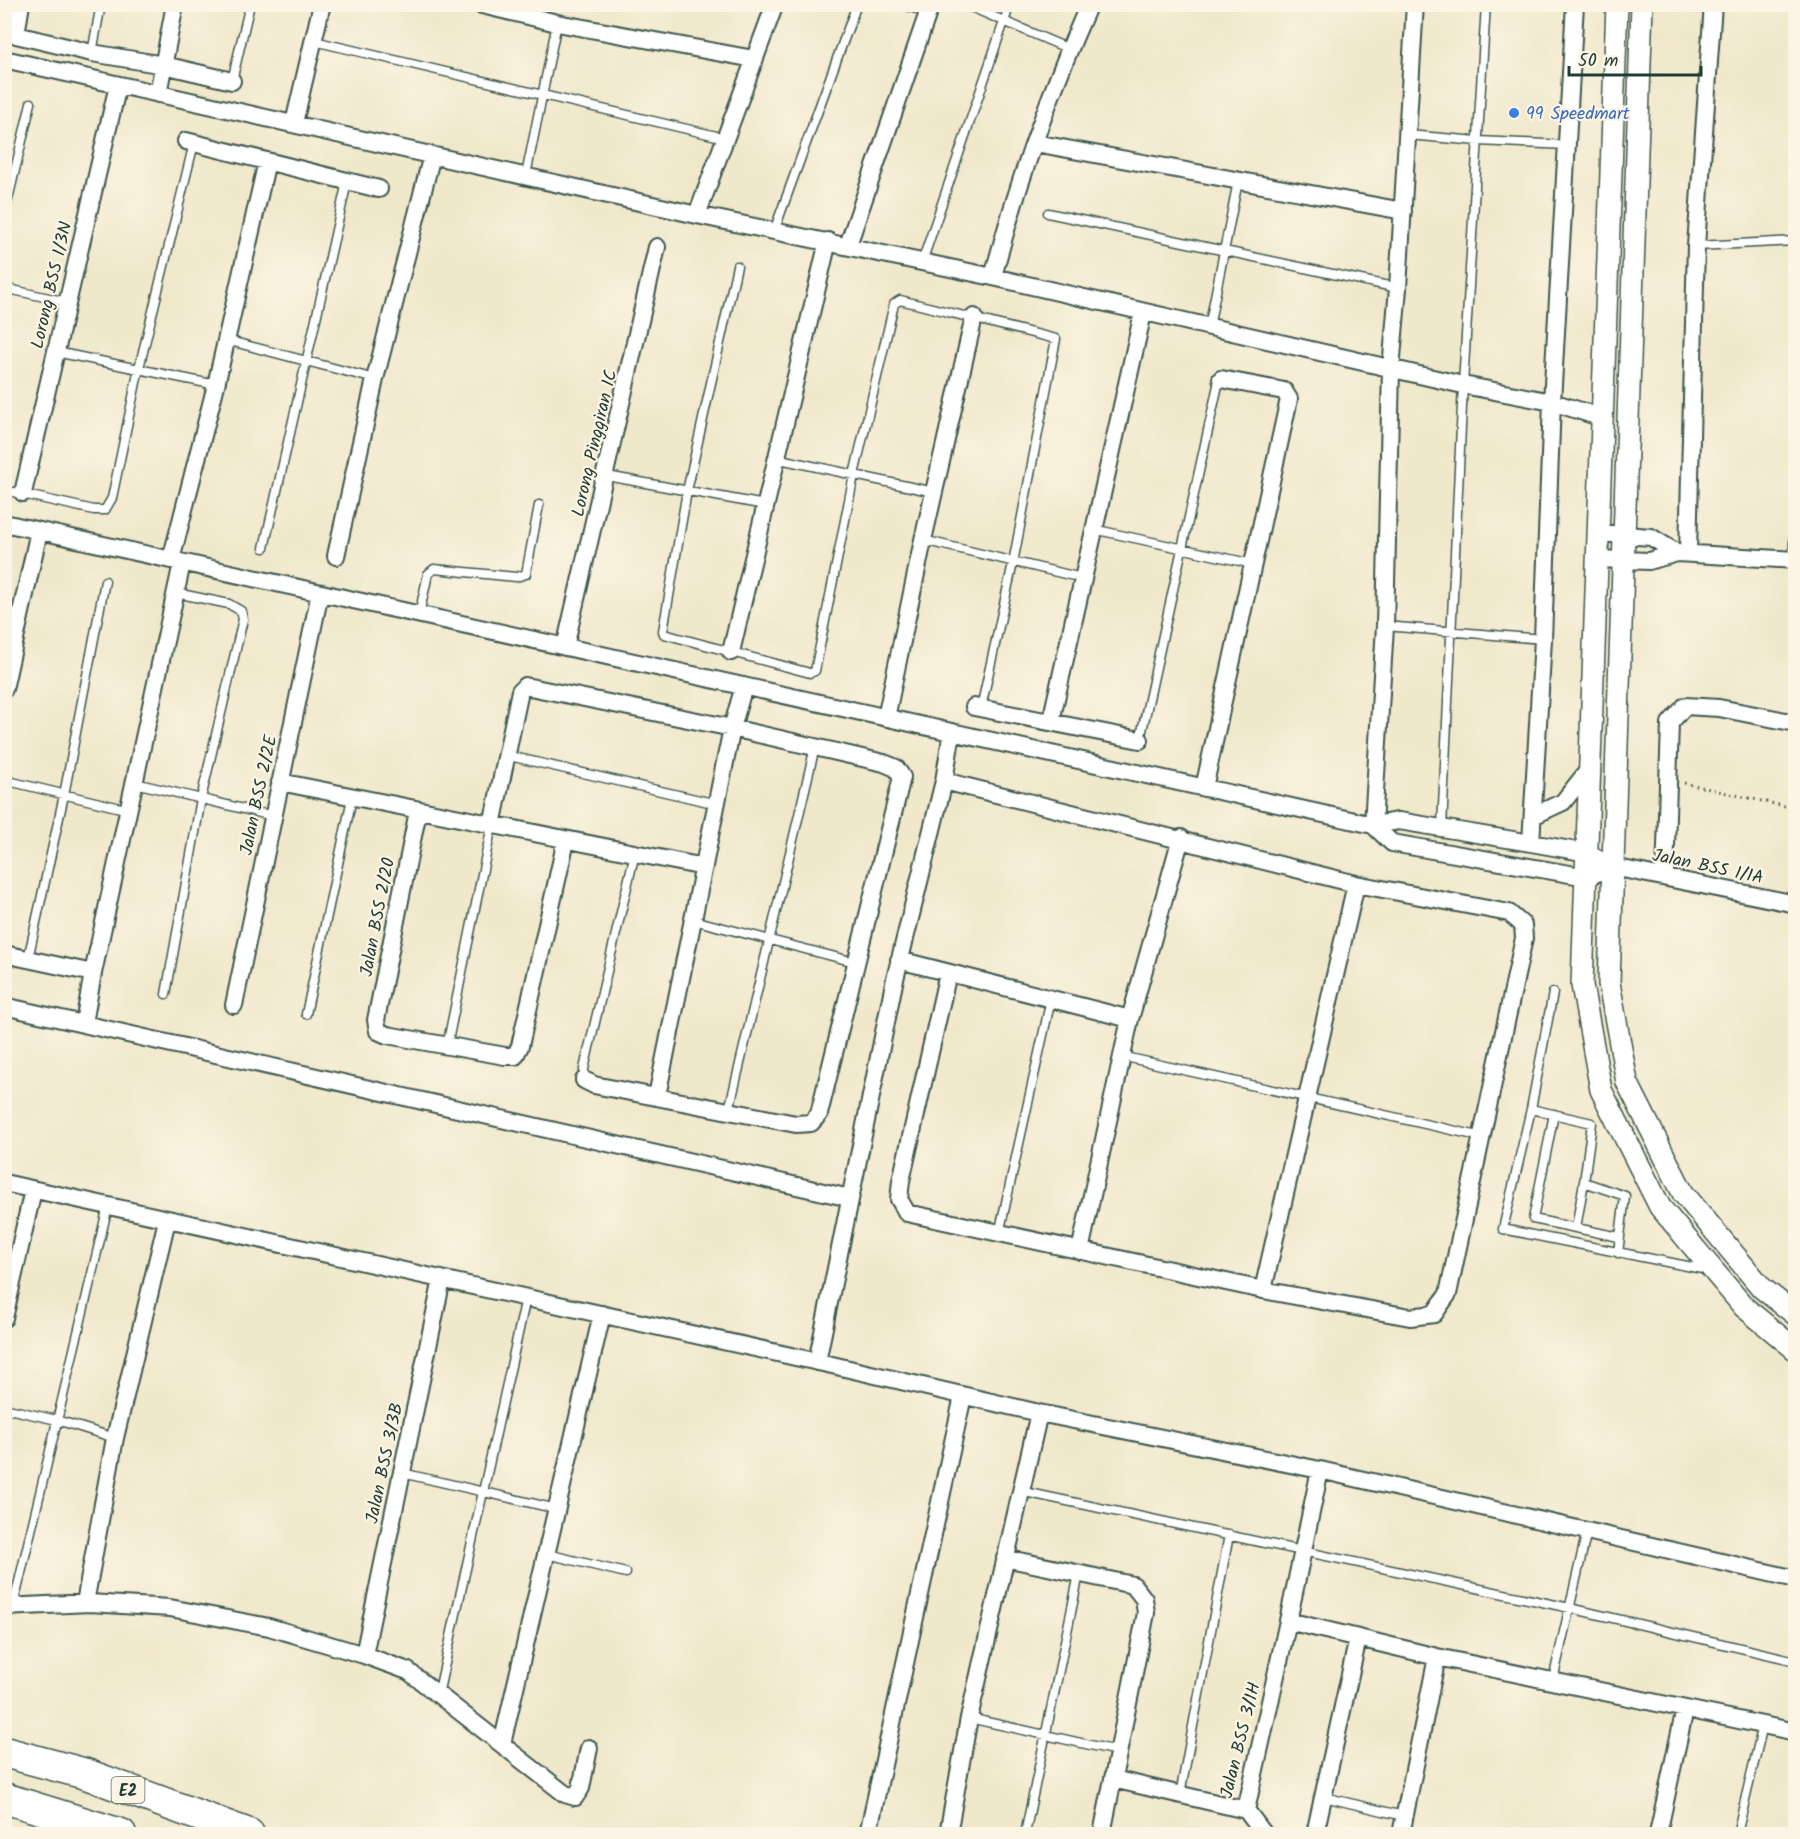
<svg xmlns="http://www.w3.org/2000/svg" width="1800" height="1839" font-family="Kalam,sans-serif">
<rect width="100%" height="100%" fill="#fcf5e5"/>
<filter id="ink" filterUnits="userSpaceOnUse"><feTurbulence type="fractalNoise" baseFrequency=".0167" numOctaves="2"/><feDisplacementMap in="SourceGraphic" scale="12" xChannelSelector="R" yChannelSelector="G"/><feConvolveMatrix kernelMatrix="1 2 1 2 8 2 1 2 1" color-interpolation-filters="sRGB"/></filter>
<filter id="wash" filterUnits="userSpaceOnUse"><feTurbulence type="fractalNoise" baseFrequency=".008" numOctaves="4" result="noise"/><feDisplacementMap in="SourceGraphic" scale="24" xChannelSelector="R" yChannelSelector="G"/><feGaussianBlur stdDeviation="1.35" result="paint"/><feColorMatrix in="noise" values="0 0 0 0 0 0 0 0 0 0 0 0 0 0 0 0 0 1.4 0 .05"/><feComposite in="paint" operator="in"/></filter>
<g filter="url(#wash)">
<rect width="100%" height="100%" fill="#f0e8cb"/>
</g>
<g filter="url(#ink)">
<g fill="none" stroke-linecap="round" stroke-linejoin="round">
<defs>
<path id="service" d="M902,4L928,13
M964,4L1069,49
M314,41L725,138
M92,53L101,4
M232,81L250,4
M1408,135L1478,141L1568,145
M526,175L557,23
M1048,213L1398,288
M4,216L31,103
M774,231L857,4
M1696,246L1796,241
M922,262L1010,4
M737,266L687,491L663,631L664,634L810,673L815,671L854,475L894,304L900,300L1056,339L1013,563L981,708
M4,288L67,302
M1209,327L1238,181
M226,340L375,379
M56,352L216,385
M775,458L934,492
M607,476L765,505
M4,490L94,510H105L112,498L139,368L194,143
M1093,529L1253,564
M923,540L1082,578
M264,548L347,182
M1793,560L1796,507
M419,615L428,574L434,569L516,577L526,574L539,505
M1385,626L1543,639
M1140,740L1218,385L1221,379
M505,755L717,804
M4,780L129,810
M135,783L273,816
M1442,828L1463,385L1486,4
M693,920L855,962
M28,959L64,795L105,581
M1553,993L1531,1109L1503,1229L1707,1270
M166,994L201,799L243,619L241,611L229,604L176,593
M306,1014L352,798
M447,1046L492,825
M1121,1056L1483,1137
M584,1080V1069L635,853
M1531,1109L1592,1123L1584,1182L1625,1196L1618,1253
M729,1110L815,747
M1554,1114L1533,1219L1619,1237
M1576,1228L1584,1182
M999,1234L1051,999
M4,1408L57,1420L115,1438
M402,1473L557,1509
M1020,1491L1570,1608L1796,1661
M547,1554L626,1573
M13,1607L108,1206
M1553,1680L1587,1531
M438,1695L526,1298
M969,1718L1117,1751
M1180,1795L1229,1535
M1324,1797L1404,1816
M1025,1834L1079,1574
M1737,1834L1763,1725"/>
<path id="minor" d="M21,4L16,35L92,53L164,65L232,81
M478,4L557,23L754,59
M4,59L697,215L993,277L1463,385L1552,402L1603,418
M158,94L175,4
M294,123L322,4
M186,141L379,189
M1035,143L1403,211
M697,215L775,4
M848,245L931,4
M993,277C1017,184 1050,92 1089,4
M23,493L118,85
M4,523L1373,825L1399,821L1531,843L1588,853L1613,867L1796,904
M1677,553L1796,560
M1688,553L1696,246L1713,4
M336,556L375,379L432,155
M1597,559L1649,561L1677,553L1651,537L1598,533
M171,560L216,385L267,161
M565,647L657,247
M731,652L828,241
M4,689L39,531
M974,707L1140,740
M886,718L923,540L974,317
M1051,721L1143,313
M944,781L1356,884L1509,913L1523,925L1524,938L1448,1294L1434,1314L1410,1317L1263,1290L907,1213L899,1199L901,1181L948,973
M280,782L704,867
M1204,788L1289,399L1284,391L1221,379
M418,811L376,1020L378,1031L387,1035L505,1056H515L520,1046L566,840
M1533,816L1563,802L1590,768
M492,825L520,691L525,686L732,728L884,763L896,768L902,777L819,1114L811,1123L796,1124L594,1085L584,1080
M1373,825L1385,626L1391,369L1398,288L1415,4
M1373,825L1392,843L1587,877L1613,867
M1531,843L1543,639L1552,402L1575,4
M1665,877L1670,723L1685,706L1719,708L1796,723
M4,954L93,973L182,563
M899,960L1130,1019
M234,1005L320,593
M4,1006L850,1198
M84,1023L93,973
M657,1096L732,728L744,686
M4,1183L832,1365L1039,1413L1320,1470L1796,1579
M1080,1251L1130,1019L1181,838
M1263,1290L1356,884
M4,1318L33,1190
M817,1362L894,983L944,781L952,732
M1320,1470L1288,1621L1437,1657L1796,1732
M1005,1558L1133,1585L1144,1599L1146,1613L1102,1834
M85,1603L115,1438L167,1220
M4,1607L90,1603L170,1608L269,1627L364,1655L408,1671L565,1794L575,1797L581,1788L589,1748
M364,1655L442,1279
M502,1744L602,1314
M1113,1779L1246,1810L1288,1621
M1246,1810L1264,1834
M868,1834L963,1396
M948,1834L969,1718L1039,1413
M1315,1834L1358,1638
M1401,1834L1437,1657
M1658,1834L1685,1709"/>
<path id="tertiary" d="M1617,4L1582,985L1601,1090L1660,1207L1744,1307L1796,1350
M1642,4L1609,983L1627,1082L1683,1193L1762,1288L1796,1315"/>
<path id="motorway" d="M4,1752L86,1774L249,1834
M4,1798L121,1834"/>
</defs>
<use href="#service" stroke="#3e574b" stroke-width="11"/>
<use href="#minor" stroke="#3e574b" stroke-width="20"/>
<use href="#tertiary" stroke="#3e574b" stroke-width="24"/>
<use href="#motorway" stroke="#3e574b" stroke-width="33"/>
<path stroke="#3e574b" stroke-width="3" stroke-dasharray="1.5 4.5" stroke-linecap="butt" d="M1684,783L1796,809"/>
<use href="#service" stroke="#fff" stroke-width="8"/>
<use href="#minor" stroke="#fff" stroke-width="16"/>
<use href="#tertiary" stroke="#fff" stroke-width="21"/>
<use href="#motorway" stroke="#fff" stroke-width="30"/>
</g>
</g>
<circle fill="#3f7fe0" stroke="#fcf5e5" stroke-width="2" cx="1514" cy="113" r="6"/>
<g text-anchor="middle" stroke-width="4.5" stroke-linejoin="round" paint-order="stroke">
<rect fill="#fcf5e5" stroke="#617469" stroke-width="1.5" x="111.5" y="1777" width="33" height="26" rx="4.5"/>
<g font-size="16" font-weight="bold" fill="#1f3d34">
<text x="128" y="1796">E2</text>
</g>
<g font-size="18" fill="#366cbe" stroke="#fcf5e5" text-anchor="start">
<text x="1526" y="119">99 Speedmart</text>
</g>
<g font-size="18" fill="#1f3d34" stroke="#fcf5e5">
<text transform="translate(51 285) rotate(-77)" y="6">Lorong BSS 1/3N</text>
<text transform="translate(594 443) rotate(-77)" y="6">Lorong Pinggiran 1C</text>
<text transform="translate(258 795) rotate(-78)" y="6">Jalan BSS 2/2E</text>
<text transform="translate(1708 866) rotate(12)" y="6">Jalan BSS 1/1A</text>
<text transform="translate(377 917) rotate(-79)" y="6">Jalan BSS 2/20</text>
<text transform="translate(384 1463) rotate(-78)" y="6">Jalan BSS 3/3B</text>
<text transform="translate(1240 1740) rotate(-76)" y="6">Jalan BSS 3/1H</text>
</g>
</g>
<rect width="1800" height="1839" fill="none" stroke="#fcf5e5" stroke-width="24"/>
<path d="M1569 66v9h132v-9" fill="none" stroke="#1f3d34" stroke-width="3"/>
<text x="1578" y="66" font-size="18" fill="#1f3d34" stroke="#fcf5e5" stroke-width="4.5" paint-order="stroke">50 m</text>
</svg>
